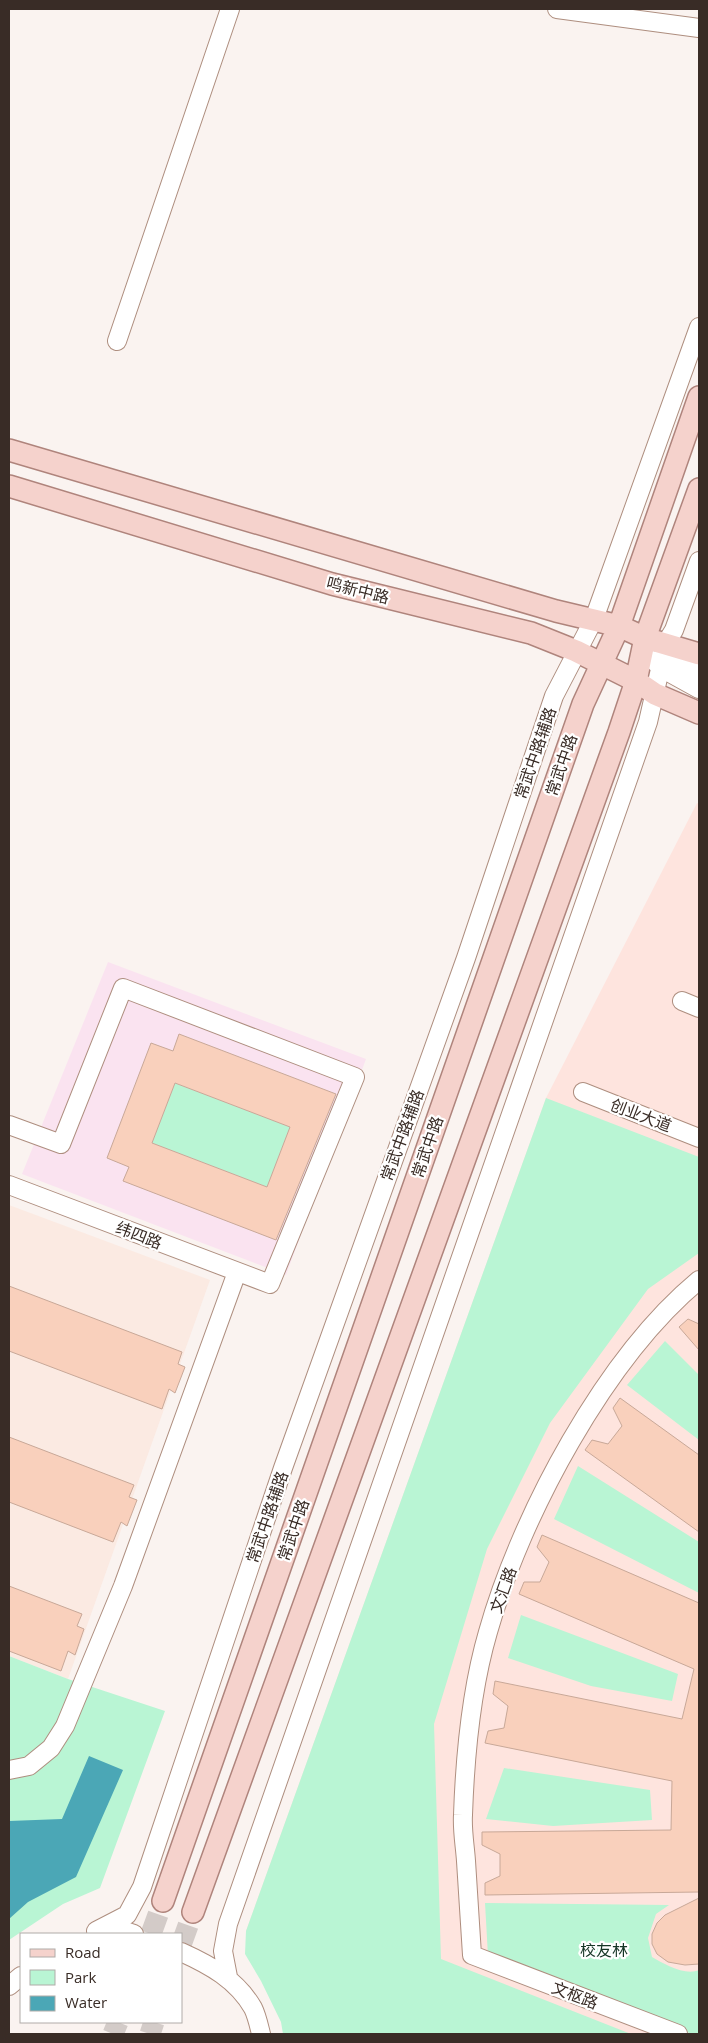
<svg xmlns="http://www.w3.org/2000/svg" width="708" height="2043" font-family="'Open Sans','Noto Sans SC',sans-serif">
<rect width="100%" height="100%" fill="#faf3f0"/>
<path fill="#fae3f0" d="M108,962L366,1059L286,1275L22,1174Z"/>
<path fill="#fbeae2" d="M9,1205L210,1280L68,1679L9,1656Z"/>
<path fill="#fee4de" d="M697,803L699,804V2034H508L246,1931L546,1098Z"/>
<path fill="#b9f5d4" d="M175,1083L290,1127L267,1187L152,1143Z
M546,1098L699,1157V1253L648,1289L550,1423L487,1549L434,1724L441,1959L631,2034H283L281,2022L261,1981L245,1954L246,1931Z
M665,1341L699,1375V1440L627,1385Z
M578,1466L699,1542V1593L554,1519Z
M521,1615L678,1674L672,1701L591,1686L508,1658Z
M9,1656L68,1679L165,1711L100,1888L63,1904L9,1940Z
M504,1768L650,1790L652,1820L553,1826L486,1819Z
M485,1903L669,1905L656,1914L648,1938L652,1957C664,1964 685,1976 699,1970V2034H692L488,1956Z"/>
<path fill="#4ba7b6" d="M89,1756L123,1770L76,1877L28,1902L9,1919V1821L62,1819Z"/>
<path fill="#f9d0bc" stroke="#c8a898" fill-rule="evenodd" d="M179,1034L336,1094L276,1240L123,1181L129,1167L107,1158L151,1043L173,1051ZM175,1083L290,1127L267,1187L152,1143Z
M9,1286L182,1352L178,1364L185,1367L175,1393L169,1389L162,1409L9,1351Z
M688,1319L699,1324V1350L679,1327Z
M620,1398L699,1455V1532L585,1450L592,1440L608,1444L622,1426L613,1408Z
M9,1437L134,1485L129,1497L137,1500L127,1526L121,1522L113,1542L9,1502Z
M542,1535L699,1603V1892L485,1895V1883L500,1876V1854L482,1845V1832L671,1830L672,1781L485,1743L488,1731L504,1728L508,1706L493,1694L495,1681L682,1719L694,1669L519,1594L524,1582H540L549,1562L537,1547Z
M9,1586L82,1614L77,1626L84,1629L75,1655L68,1651L61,1671L9,1651Z
M699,1898V1964L685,1965L668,1962L657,1954L652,1944V1934L657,1923L665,1915Z"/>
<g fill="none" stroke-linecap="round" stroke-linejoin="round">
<path stroke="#d3cbc8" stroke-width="21" stroke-dasharray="21 11" stroke-linecap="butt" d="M151,1934L163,1901
M181,1945L193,1912
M113,2034L118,2022
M150,2034L154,2022"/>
<defs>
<path id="minor" d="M557,9L699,28
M117,341L230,9
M663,657L699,673
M653,660L661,668L699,689
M682,1001L699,1008
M583,1092L699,1138
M9,1125L61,1144L123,988L355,1077L270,1284L9,1185
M9,1770L29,1766L51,1748L65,1726L123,1586L237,1272
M100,1930L116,1928L134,1934
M96,1931L127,1915L142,1887L283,1468L466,958L554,696L594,619L699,327
M181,1952C210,1965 237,1980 253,2008C257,2016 259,2026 261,2034
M228,1977L223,1951L228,1924L648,722L666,643L674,630L699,561
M9,1986L21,1976
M678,2034L472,1955C470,1924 468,1892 466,1861C465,1846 462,1830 463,1815C465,1756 471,1690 488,1632C521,1515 605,1358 699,1280"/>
<path id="major" d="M9,450L556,611L619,626L645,638L699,654
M9,486L332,584L531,633L576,651L636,681L655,694L699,713
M163,1901L583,704L619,626L699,397
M193,1912L619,732L636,681L645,638L699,489"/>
</defs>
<use href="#minor" stroke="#ae8e7f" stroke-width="20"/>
<use href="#major" stroke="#af847c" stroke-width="24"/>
<use href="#minor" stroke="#fff" stroke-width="18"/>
<use href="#major" stroke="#f5d2cc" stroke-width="21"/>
</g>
<g text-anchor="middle" stroke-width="4.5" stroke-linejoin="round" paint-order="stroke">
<g font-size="16" fill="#392c26" stroke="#fff">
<text transform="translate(358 590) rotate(14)" y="6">鸣新中路</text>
<text transform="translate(535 753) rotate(-71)" y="6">常武中路辅路</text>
<text transform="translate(561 765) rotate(-71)" y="6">常武中路</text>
<text transform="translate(641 1115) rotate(21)" y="6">创业大道</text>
<text transform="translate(402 1135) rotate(-70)" y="6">常武中路辅路</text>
<text transform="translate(427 1147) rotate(-71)" y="6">常武中路</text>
<text transform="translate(139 1235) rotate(21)" y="6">纬四路</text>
<text transform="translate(267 1517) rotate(-71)" y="6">常武中路辅路</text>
<text transform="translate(293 1530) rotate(-71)" y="6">常武中路</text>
<text transform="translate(503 1590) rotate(-70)" y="6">文汇路</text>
<text transform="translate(575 1995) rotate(21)" y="6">文枢路</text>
</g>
<g font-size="16" fill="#153525" stroke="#fff">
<text x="604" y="1956">校友林</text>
</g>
</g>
<rect width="708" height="2043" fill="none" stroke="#392c26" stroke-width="20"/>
<rect x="20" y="1933" width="162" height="90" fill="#ffffff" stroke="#b0aba8"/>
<rect x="30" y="1949" width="25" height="8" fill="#f5d2cc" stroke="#b0aba8"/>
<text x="65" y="1958" font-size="15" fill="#392c26">Road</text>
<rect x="30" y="1970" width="25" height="15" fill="#b9f5d4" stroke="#b0aba8"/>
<text x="65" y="1983" font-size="15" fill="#392c26">Park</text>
<rect x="30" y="1996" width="25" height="15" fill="#4ba7b6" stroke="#b0aba8"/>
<text x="65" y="2008" font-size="15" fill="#392c26">Water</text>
</svg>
